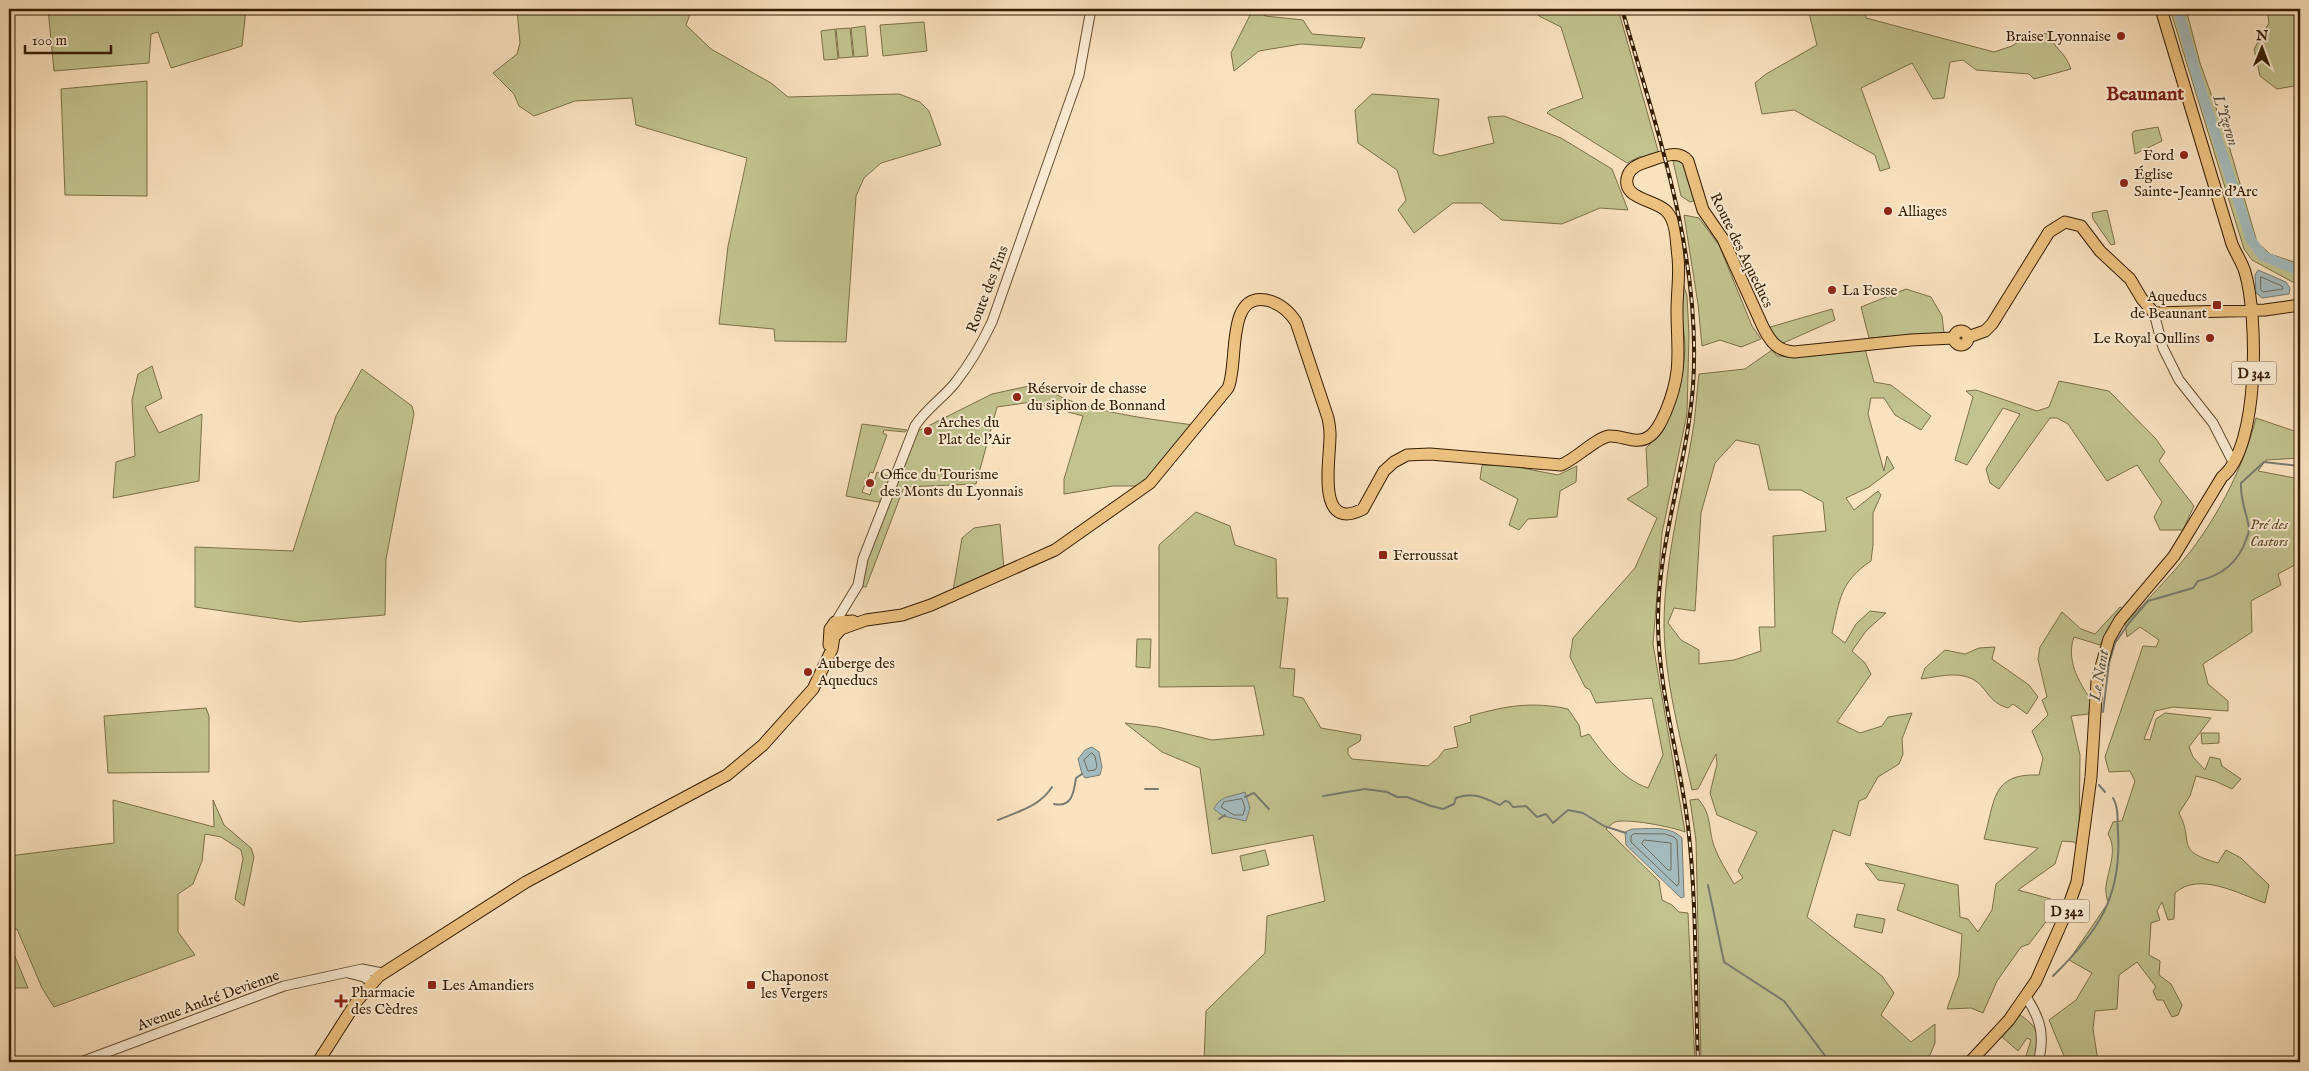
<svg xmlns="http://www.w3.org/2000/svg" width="2309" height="1071" font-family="'IM FELL English',serif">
<rect width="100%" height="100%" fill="#fbe3c0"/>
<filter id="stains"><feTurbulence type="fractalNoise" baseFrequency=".004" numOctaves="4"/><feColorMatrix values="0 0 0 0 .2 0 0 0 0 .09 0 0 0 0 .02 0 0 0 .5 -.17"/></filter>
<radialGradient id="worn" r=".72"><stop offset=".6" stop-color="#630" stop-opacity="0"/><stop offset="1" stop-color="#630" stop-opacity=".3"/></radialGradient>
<path fill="#c2c390" stroke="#7c7048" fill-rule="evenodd" d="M48,9H246L242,46L171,68L158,32L151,34L149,63L54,71Z
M517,9H692L686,25L711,49L771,83L788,97L899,94L920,102L929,111L941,145L881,163L864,178L856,196L846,342L775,341L774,329L719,324L728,246L747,158L636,125L632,98L575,101L534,116L519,106L514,94L493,73L517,54L520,43Z
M1236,9H1263L1265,16L1303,20L1312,34L1365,38L1361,48L1301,44L1259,51L1234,71L1231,53L1250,15Z
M1536,9H1618L1659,154L1639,157L1627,163L1547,113L1550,110L1583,98L1561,27L1539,16Z
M1808,9H1865L1866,18L1994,52L2012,46L2024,38L2048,33C2055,50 2064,50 2071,69L2034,79L2029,74L1976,70L1963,60L1950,62L1944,98L1933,99L1912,63L1861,88L1890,168L1880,171L1875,155L1794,110L1762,114L1755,83L1766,74L1817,45Z
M2170,9H2186L2200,63L2227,139L2257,242L2270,254L2300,264V286L2252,260L2244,249Z
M2267,9H2300V85L2277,89L2260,76L2254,49L2269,23Z
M924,22L927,51L883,56L880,25Z
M865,26L868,56L854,57L851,28Z
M850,28L853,57L839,58L836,29Z
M835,29L838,59L824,60L821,31Z
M147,81V196L65,195L61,89Z
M1372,94L1439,99L1433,153L1440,156L1494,143L1488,117L1504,116L1561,138L1612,169L1628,210L1600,208L1562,224L1502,220L1481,203H1453L1414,233L1398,210L1406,200L1397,170L1358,143L1355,110Z
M2158,127L2162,141L2135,154L2132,134L2134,131Z
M1681,160L1686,169L1694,201L1690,202L1681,196L1673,161Z
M2107,210L2115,244L2111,245L2093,219L2092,213Z
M1684,215L1699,218L1719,245L1752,326L1761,339L1741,347L1720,340L1702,346L1698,304Z
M1683,283L1687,296L1689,335L1687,414L1662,533L1653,644L1685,832C1673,827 1627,818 1615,822C1612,823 1609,827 1606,829L1659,881L1662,900L1672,905L1679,912L1688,913L1695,1062H1204L1206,1011L1265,953L1267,916L1325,901L1313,835L1212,854L1200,768L1162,752L1125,723L1158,727L1212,740L1264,735L1254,686L1159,687V545L1196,512L1230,526L1235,545L1276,559L1277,598H1288L1280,668L1295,669L1293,696L1303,698L1321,728L1361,735L1360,741L1348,748V754L1352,759L1428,766L1438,758L1444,750L1458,747L1454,727L1471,722L1470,716C1505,706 1532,701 1568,709L1579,725L1581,737L1589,734C1605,756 1622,779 1648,788L1663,755L1652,698L1596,703L1590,690L1585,687L1570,657L1573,638L1635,568L1657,518L1627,499L1648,486L1646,448C1671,425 1683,382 1685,349C1685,336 1682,323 1682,310C1682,301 1683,292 1683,283Z
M1906,289L1931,297L1942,316L1944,333L1869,338L1861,307Z
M1832,309L1835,320L1781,344L1767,328Z
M1865,349L1874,382L1891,385L1931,416L1921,430L1895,415L1884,398H1871L1868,414L1884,471L1887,456L1894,468L1869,487L1846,498L1854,510L1878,491L1881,495L1873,513V545L1871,561C1840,582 1840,599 1832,633L1845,643L1856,624L1870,611L1886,613L1866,631L1852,651L1865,663L1871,674L1837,722L1860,733L1882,726L1888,717L1912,713L1902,739L1903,754L1899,764L1878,777L1866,798L1859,801L1850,836L1833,830L1807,917L1882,976L1894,993L1881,1015L1911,1042L1935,1024V1043L1927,1062H1701L1696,841L1690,800L1698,799C1712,814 1708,828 1714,846C1719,860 1727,871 1734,884L1743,878L1738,871L1757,832L1717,815L1710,793L1717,764L1716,754L1698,789L1692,790C1680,736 1665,681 1664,626C1664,557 1684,491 1694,423C1696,407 1697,391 1699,374L1745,369L1772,350L1777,356H1807ZM1736,440L1759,445L1769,490H1801L1823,502L1826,531L1773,536L1775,627H1759L1761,651L1734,660L1699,664V650L1681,640L1668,623L1674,608L1695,611L1701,513L1715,463Z
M152,366L162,398L145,407L159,433L202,414L199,481L113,498L116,462L135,456L132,400L138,374Z
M362,369L412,406L414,414L386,559L385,615L299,622L195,607V547L293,551L336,416Z
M2059,381L2109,391L2156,439L2165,452L2159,461L2194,506L2183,530H2160L2154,517L2162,502L2137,465L2107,481L2068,424L2057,418H2050L1999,489L1990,483L1986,469L2020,414L2003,408L1967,465L1955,460L1973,397L1966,391L1976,390L2037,411L2049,407Z
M1029,386C1040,386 1066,400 1079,404C1117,415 1155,420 1194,425L1148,480L1140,486H1113L1064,494V479L1083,416L1042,405L1038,401L997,407L976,484L904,487L866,587L858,586L914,433L992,394Z
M2256,418L2300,433V458L2266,460L2258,471L2300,479V560L2293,566L2278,574L2281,585L2251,601L2252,632L2203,664L2208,684L2228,701V711L2173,707L2155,711L2144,739L2150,740L2156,719L2165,713L2211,718L2189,747L2193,757L2205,770L2210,757L2220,759L2222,766L2241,779L2232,789L2215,781L2196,776L2190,796L2179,813C2195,843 2173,850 2218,863L2226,850L2241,858L2269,885L2265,903C2239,894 2199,871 2175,893L2174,919L2168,920L2162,902L2157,911L2160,920L2151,923L2149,955L2160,961L2159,975L2171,984L2182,1005L2178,1015L2172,1017L2163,1000H2157L2153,991L2156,987L2137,962L2119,975L2117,1009L2095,1011L2093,1029L2098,1061L2078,1062L2075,1060L2070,1062L2064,1056L2049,1020L2076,1000L2092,973L2069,960L2108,903C2107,898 2105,892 2106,886C2108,870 2118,850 2108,834L2113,822L2122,821L2135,781L2130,771L2109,772L2105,757L2143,646L2156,647L2159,640L2140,627L2127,637L2125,624C2147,600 2170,577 2190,552C2220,513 2244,465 2256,418Z
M862,424L907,430L905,432L884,430L883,433L887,435L873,473L870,472L862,492L870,495L877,472L891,477L883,499L878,502L846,496Z
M1482,465L1512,466L1558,475L1577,466L1576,482L1560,491L1557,517L1528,519L1519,530L1509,525L1518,499L1480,479Z
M1000,524L1004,568L953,591L962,538L974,528Z
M2120,607L2124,610L2106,633L2100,645L2074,637C2066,659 2078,681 2091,700L2089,714L2071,716L2080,755L2079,846L2074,842L2062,841L2055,864L2018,890L2051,899L2052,914L2029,944L2021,947L1997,981L1983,1013L1971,1008L1947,1009L1959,975L1962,934L1897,910L1905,884L1878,880L1865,863L1958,885L1960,917L1968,919L1978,932L1992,910L1996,884L2038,848L1984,839C1995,801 1991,773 2039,775L2043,758L2032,731L2048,715L2042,700L2047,697L2038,659L2040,647L2062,612L2081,629L2095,634Z
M1137,639H1151L1150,668L1136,667Z
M1995,647L1992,659L2029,685L2038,697L2027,714L2013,704L2008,708C1995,704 1992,699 1984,689C1968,668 1943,676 1921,679L1925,668L1945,650L1965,654L1979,648Z
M206,708L209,716V772L108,773L104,716Z
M2201,733H2219V743L2202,744Z
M113,800L214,827L213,800L224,825L251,848L254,857L244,906L235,899L243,859L241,850L221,837L205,834L202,861L193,884L178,894V932L195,955L54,1007L42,988L17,929L10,931L9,856L114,843Z
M1265,850L1269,865L1243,871L1240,856Z
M1857,914L1885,919L1882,933L1854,927Z
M9,942L28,988H9Z
M2020,1015C2043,1030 2038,1038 2035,1062H2024L2031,1040L2027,1038L2018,1051L2001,1036Z"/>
<path fill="#a4bbbe" stroke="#787c72" d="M2258,270L2286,282L2290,288L2289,294L2262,298L2256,293L2255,275Z
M1092,747L1099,752L1102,767L1100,775L1085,778L1082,774L1078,759L1085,750Z
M1245,792L1250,808L1246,821L1223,816L1214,809C1220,795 1232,797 1245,792Z
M1632,829C1648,829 1670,825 1682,838L1684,897L1681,898L1626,845L1625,832Z"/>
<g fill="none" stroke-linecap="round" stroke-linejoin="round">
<path stroke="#6c6c5f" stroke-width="1" d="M2261,277L2282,286L2283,289L2263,292L2261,290Z
M1092,753L1095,756L1097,767L1095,770L1088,771L1084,760Z
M1242,799L1245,808L1243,815H1234L1221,807L1224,802Z
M1665,834L1674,837L1677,840L1679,883L1677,886L1631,842V836L1633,834Z
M1644,840L1671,843V870H1668L1642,844Z"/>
<path stroke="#787c72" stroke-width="2" d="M2103,712L2109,663L2115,643L2129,623L2148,601L2193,588L2198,581C2220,576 2238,563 2246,540C2247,537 2249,533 2249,529C2247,513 2240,500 2241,483L2264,462L2300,466
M2099,785L2105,792
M1145,789H1158
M1323,796L1365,789L1387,792L1397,797H1407L1431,806L1443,809L1454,804L1456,798C1472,791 1485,798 1500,805L1505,801L1509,802L1513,807L1526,806L1537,817L1546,814L1553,823L1568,810L1583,813L1604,826L1626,833
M1245,797L1254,793L1269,809
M1054,804C1072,808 1074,792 1076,778L1082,774
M1219,819L1225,815
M998,820C1019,811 1039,807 1052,787
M1708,885L1724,962L1784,1001L1826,1057L1848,1062
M2053,976C2098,932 2122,897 2118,832C2117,821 2119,807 2113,798"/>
<path stroke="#a4bbbe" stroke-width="10" d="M2178,9L2200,87L2251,240L2263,256L2300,271"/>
<defs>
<path id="minor" d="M2154,313L2163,348L2179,380L2213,423L2233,462
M835,623L858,585L863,559L915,426C926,409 943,398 955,383C970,364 982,343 992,322L1079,75L1091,9
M348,973L364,977L372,982
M2026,997C2041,1019 2045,1037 2038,1062
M81,1062L284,986L362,969L382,973"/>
<path id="major" d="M1954 338a7 7 0 1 1 14 0a7 7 0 1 1-14 0Z
M1968,337L1985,331L1992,324L2049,232L2065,222L2081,226L2100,251L2130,279L2142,299L2154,313L2265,310L2300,305
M829,645L830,629L835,622L853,621
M318,1062L357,1001L379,976L526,882L727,775L763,745L813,689L832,649L834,637L841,629L866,620L902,615L931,605L1055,550L1150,483L1228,388C1239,365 1225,293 1266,300C1279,303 1289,311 1296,322L1328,418C1329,423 1330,429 1330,434C1331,456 1314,534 1363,509L1384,471L1394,462L1407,455L1430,454L1561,465C1576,459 1596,438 1609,436C1623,435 1637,446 1650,436C1658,430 1662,420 1666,411C1683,370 1677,351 1677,310C1677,292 1680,275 1678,257C1676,243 1677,224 1668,213C1658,199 1619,200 1628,175C1631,167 1639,164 1646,162C1659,158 1678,148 1688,161L1703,210L1723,239L1763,327C1770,341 1777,351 1794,352L1911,340L1954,338
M1970,1062L2009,1020L2036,981L2066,913L2077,882L2091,777L2097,681L2109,639L2120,620L2174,556L2222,477C2260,447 2258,315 2245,272C2242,262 2236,254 2232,244L2161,9"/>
</defs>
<use href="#minor" stroke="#664e30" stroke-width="11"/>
<use href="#major" stroke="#351d00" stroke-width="13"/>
<use href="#minor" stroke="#fcedd6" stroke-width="9"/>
<use href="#major" stroke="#eec280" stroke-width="11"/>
<defs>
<path id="rail" d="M1622,9C1657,131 1702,257 1693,386C1687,467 1657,543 1658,625C1659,693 1680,759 1688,826C1697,903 1695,985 1698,1062"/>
</defs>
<use href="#rail" stroke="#351d00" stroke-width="4"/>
<use href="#rail" stroke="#fcedd6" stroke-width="2" stroke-dasharray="5.5" stroke-linecap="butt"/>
</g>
<g fill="#8f2418" stroke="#fcedd6" stroke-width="2">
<circle cx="2121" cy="36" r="5"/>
<circle cx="2184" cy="155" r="5"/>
<circle cx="2124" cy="183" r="5"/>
<circle cx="1888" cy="211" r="5"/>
<circle cx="1832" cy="290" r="5"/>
<rect x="2212" y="300" width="10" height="10" rx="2.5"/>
<circle cx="2210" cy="338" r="5"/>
<circle cx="1017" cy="397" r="5"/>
<circle cx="928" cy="431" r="5"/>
<circle cx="870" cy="483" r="5"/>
<rect x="1378" y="550" width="10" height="10" rx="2.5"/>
<circle cx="808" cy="672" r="5"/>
<rect x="427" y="980" width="10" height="10" rx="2.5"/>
<rect x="746" y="980" width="10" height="10" rx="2.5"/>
<path d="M338.5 993.5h5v5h5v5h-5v5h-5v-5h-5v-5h5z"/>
</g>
<g text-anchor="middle" stroke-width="4" stroke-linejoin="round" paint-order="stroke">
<g fill="#fcedd6" stroke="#715b40" stroke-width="1">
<rect x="2231.5" y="361.5" width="45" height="23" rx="4"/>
<rect x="2044.5" y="899.5" width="45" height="23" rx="4"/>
</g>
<g font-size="14" font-weight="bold" fill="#351d00">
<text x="2254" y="378">D 342</text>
<text x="2067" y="916">D 342</text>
</g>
<g font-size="15" fill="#351d00" stroke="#fcedd6" text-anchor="start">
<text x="2111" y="41" text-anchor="end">Braise Lyonnaise</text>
<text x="2174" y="160" text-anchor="end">Ford</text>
<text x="2134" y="179">Église<tspan x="2134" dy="17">Sainte-Jeanne d'Arc</tspan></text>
<text x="1898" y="216">Alliages</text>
<text x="1842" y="295">La Fosse</text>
<text x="2207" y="301" text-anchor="end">Aqueducs<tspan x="2207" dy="17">de Beaunant</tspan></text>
<text x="2200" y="343" text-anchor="end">Le Royal Oullins</text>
<text x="1027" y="393">Réservoir de chasse<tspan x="1027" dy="17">du siphon de Bonnand</tspan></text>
<text x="938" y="427">Arches du<tspan x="938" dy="17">Plat de l'Air</tspan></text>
<text x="880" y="479">Office du Tourisme<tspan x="880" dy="17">des Monts du Lyonnais</tspan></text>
<text x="1393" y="560">Ferroussat</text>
<text x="818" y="668">Auberge des<tspan x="818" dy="17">Aqueducs</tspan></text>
<text x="761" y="981">Chaponost<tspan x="761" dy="17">les Vergers</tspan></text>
<text x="442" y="990">Les Amandiers</text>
<text x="351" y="997">Pharmacie<tspan x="351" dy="17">des Cèdres</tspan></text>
</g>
<g font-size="15" fill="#351d00" stroke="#fcedd6">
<text transform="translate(1742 250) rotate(64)" y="5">Route des Aqueducs</text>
<text transform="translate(987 289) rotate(-69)" y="5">Route des Pins</text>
<text transform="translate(208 1000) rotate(-20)" y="5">Avenue André Devienne</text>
</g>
<g font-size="15" font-style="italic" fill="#5f4f2b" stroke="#fcedd6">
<text x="2269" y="529">Pré des<tspan x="2269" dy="17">Castors</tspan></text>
</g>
<g font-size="16" font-style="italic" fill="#5c5442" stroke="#fcedd6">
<text transform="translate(2227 120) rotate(72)" y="6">L'Yzeron</text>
<text transform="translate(2098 675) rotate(-80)" y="6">Le Nant</text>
</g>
<g font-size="20" font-weight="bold" fill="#7a1f14" stroke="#fcedd6">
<text x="2145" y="100">Beaunant</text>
</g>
</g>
<rect width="2309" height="1071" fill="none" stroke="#fbe3c0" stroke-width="30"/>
<rect x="10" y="10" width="2289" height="1051" fill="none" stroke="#351d00" stroke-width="2.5"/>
<rect x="15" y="15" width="2279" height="1041" fill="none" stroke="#351d00"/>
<g transform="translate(2262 48) rotate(1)" stroke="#fcedd6" stroke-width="4" paint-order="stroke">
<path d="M0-4L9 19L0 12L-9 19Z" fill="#351d00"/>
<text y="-8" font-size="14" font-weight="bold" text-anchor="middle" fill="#351d00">N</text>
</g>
<path d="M25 45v8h86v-8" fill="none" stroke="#351d00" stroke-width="2.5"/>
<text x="32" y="45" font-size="15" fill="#351d00" stroke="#fcedd6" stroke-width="4" paint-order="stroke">100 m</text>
<rect width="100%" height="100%" filter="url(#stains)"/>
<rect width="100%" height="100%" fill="url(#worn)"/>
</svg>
